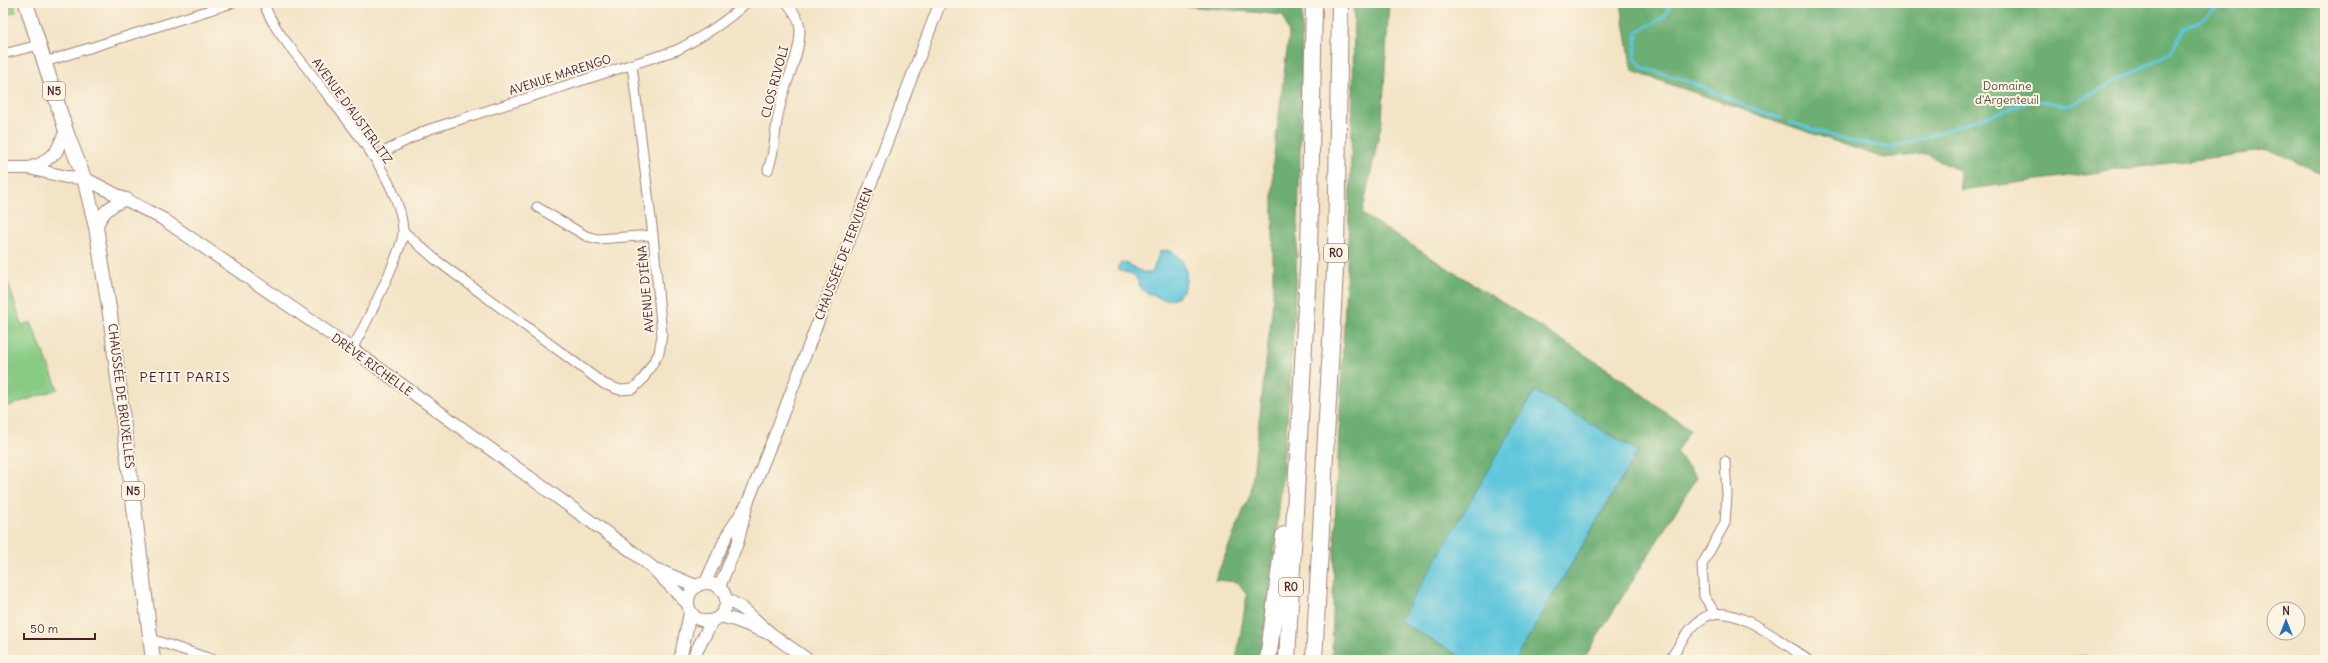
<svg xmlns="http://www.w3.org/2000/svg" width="2328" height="663" font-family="Delius,sans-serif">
<rect width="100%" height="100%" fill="#fcf5e5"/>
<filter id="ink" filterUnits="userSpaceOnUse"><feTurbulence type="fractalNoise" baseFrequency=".025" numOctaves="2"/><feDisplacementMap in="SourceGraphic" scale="8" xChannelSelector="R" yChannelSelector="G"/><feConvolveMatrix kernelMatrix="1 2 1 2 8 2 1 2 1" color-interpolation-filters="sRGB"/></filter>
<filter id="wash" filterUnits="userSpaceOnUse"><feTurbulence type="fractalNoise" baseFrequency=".012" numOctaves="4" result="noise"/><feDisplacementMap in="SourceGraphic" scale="16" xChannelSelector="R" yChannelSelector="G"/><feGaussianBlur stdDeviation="0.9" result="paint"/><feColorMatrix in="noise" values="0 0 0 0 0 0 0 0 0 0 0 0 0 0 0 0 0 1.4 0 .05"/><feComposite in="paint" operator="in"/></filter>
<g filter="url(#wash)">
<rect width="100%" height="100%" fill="#f3e4c6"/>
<path fill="#87cb84" stroke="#687558" d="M3,3H14L16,12L3,16Z
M3,267L22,325L31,322L58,389L3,408Z"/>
<path fill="#6daf72" stroke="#5c674e" d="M1155,3H1302C1301,223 1293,442 1260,660H1236L1247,595L1238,582L1215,580L1251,492L1273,301V162L1289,34L1283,15Z
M1354,3H1389L1382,121L1362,214L1612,372L1690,430L1676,452L1697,477L1583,660H1515L1638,451L1400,621L1466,660H1332C1334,441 1354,222 1354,3Z
M1621,3H2221L2218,7L2243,3H2325V175L2270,150L1961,190L1959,171L1927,154L1883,158L1632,71Z"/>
<path fill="#5fc6dc" stroke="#547284" d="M2221,3H2243L2225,12L2218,7Z
M1166,250C1195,256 1192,304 1163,299C1156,297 1144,293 1141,288C1138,283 1138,278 1132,275C1128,272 1122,272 1118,270V266L1122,262C1133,265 1139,274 1152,273L1160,251Z
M1535,391L1638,451L1515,660H1466L1400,621Z"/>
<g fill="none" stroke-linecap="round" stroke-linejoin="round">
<path stroke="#5fc6dc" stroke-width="3" d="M1671,3L1664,17L1637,32L1635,58L1643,68L1688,81L1750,108L1781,118
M1790,122L1845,140L1892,148L2033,101C2048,99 2059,108 2075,103L2171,52L2183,29L2201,20L2218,7"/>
</g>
</g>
<g filter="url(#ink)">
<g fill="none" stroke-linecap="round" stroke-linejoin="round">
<defs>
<path id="minor" d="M264,3C272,28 293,50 309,71C340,113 401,178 403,231C404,249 363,329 352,349
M3,54L39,45
M45,62L232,3
M374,157L427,130L677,50C702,37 725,23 746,3
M768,170C776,150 774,128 780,107C785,82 800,56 800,30C800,20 793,10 787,3
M537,207L586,236L598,239L653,235
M404,232L436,260L604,384L620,390L633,389L643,379L659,353L662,335L653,235L632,65
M1715,613L1704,596L1702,565L1725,523L1727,494L1725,461
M151,639L214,660
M2080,659L2082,660
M1670,660C1680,644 1688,627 1705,617C1733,601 1784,644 1808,660"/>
<path id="tertiary" d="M705,583L727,535L747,504L777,429L940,3
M719,588L738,542L747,505"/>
<path id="secondary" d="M3,168H29L66,177L84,178L163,219L352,349L633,552L652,567L687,603
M29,168L41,164L56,152L66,131
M96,227C103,211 111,205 127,199
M658,570L696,586
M688 602a19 19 0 1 1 38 0a19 19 0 1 1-38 0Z
M726,599L742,608L771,634L808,660
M720,616L735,620L768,633
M680,660L690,613
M692,660L712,621"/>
<path id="primary" d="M26,3L66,131L84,178L96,227L110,314L153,660"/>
<path id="motorway" d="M1268,660L1284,535
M1287,660L1309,252L1314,3
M1314,660L1336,251L1340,3"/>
</defs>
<use href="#minor" stroke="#9e8278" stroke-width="11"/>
<use href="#tertiary" stroke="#9e8278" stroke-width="13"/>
<use href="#secondary" stroke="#9e8278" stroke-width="14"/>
<use href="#primary" stroke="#9e8278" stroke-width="16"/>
<use href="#motorway" stroke="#9e8278" stroke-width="18"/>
<use href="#minor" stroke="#fff" stroke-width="9"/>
<use href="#tertiary" stroke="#fff" stroke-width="11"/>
<use href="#secondary" stroke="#fff" stroke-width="12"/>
<use href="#primary" stroke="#fff" stroke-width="14"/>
<use href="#motorway" stroke="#fff" stroke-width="16"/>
</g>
</g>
<g text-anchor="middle" stroke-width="4" stroke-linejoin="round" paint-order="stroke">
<g fill="#fcf5e5" stroke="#7f5f63" stroke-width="1">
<rect x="43" y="82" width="22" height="18" rx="3"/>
<rect x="1324" y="244" width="24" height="18" rx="3"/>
<rect x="122" y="482" width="22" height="18" rx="3"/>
<rect x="1279" y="578" width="24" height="18" rx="3"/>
</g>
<g font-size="11" font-weight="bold" fill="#4a1f2b">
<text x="54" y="95">N5</text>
<text x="1336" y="257">R0</text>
<text x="133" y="495">N5</text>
<text x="1291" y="591">R0</text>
</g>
<g font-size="12" fill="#4a1f2b" stroke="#fcf5e5">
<text transform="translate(560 75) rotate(-18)" y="4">AVENUE MARENGO</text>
<text transform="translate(775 82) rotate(-75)" y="4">CLOS RIVOLI</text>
<text transform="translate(352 111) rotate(54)" y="4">AVENUE D'AUSTERLITZ</text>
<text transform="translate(844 254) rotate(-69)" y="4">CHAUSSÉE DE TERVUREN</text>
<text transform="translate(646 289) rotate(-95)" y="4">AVENUE D'IÉNA</text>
<text transform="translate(372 365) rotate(36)" y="4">DRÈVE RICHELLE</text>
<text transform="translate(121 396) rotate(83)" y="4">CHAUSSÉE DE BRUXELLES</text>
</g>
<g font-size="12" fill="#5c5346" stroke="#fcf5e5">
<text x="2007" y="90">Domaine<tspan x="2007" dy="14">d'Argenteuil</tspan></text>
</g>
<g font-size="14" letter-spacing="1" fill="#4a1f2b" stroke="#fcf5e5">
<text x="185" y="382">PETIT PARIS</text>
</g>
</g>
<rect width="2328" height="663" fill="none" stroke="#fcf5e5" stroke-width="16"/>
<g transform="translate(2286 621)"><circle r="19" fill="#fcf5e5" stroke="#b59f9b"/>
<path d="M0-3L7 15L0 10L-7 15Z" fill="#1f6fb2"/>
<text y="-6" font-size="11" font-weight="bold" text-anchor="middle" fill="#4a1f2b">N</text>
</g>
<path d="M24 633v6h71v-6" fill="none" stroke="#4a1f2b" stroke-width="2"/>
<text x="30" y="633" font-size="12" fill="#4a1f2b" stroke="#fcf5e5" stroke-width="3" paint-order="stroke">50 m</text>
</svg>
